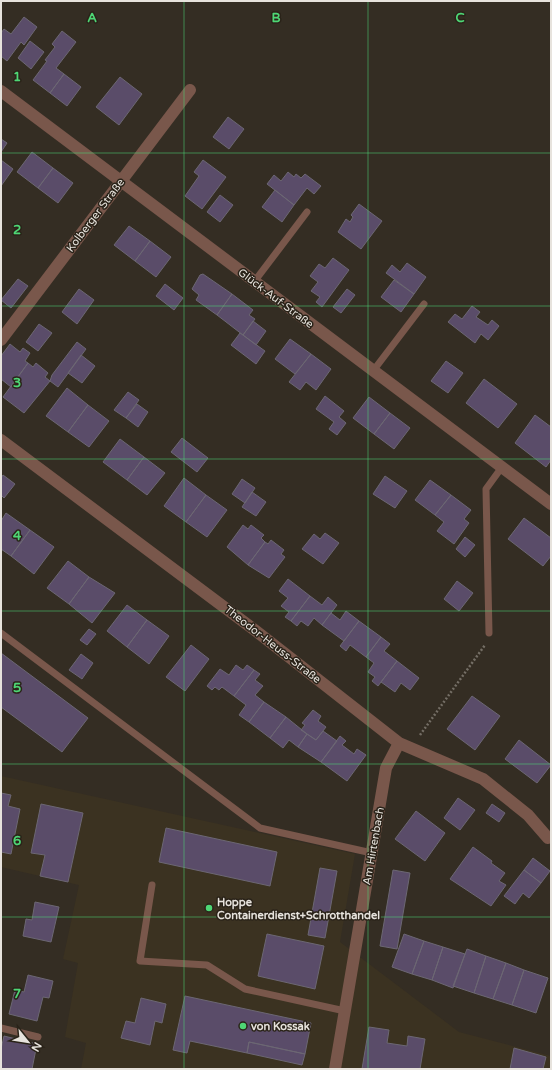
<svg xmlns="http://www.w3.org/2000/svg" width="552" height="1070" font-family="'Varela Round',sans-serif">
<rect width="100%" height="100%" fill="#342d23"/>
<path fill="#3b3221" d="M1,776L355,854L340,942L459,1032L551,1056V1069H81L86,1043L65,1037L78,963L63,959L79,885L1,867Z"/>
<path fill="#5a4c69" stroke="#6c6773" d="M24,17L37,27L24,45L21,42L7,61L1,56V33L4,29L11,34Z
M62,31L76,42L56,68L64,74L50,93L33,80L47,61L45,60L55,47L52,44Z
M30,41L44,52L31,69L18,58Z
M64,74L81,87L67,106L50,93Z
M120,77L142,94L119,125L96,107Z
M228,117L244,129L229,149L213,137Z
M1,139L7,143L1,152Z
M32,152L53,168L38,188L17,172Z
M1,160L13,169L1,186Z
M203,160L226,177L202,209L185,196L199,176L194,172Z
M53,168L73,183L58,203L38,188Z
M288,172L294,177L296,174L301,178L305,174L321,186L314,194L307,188L294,205L267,184L274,175L281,181Z
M275,190L294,205L282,222L262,207Z
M220,195L233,205L220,222L207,212Z
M359,204L382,221L361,249L338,232L346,219L350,222L353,217L351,215Z
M129,226L150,241L135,261L114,245Z
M150,241L171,257L156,277L135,261Z
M333,258L349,270L322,307L316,302L320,297L311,291L318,282L310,276L319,264L325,268Z
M407,263L426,277L414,294L386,273L392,265L400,272Z
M203,274L232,294L217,315L196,300L199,295L192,289L200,275Z
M18,279L28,286L11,308L1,300Z
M394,280L414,294L401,312L381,297Z
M165,284L183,298L174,310L156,296Z
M79,289L94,300L77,324L62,312Z
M347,289L355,295L341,313L333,307Z
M232,294L253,310L249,315L255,319L243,335L217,315Z
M472,306L480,312L476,317L488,325L492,320L499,326L488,340L481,334L475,343L448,322L455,314L462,319Z
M253,321L266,331L256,345L243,335Z
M39,324L52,333L38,351L26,342Z
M240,333L265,351L256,364L231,345Z
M290,339L311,354L295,374L275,359Z
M77,342L86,349L58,387L50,381L52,375Z
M10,344L20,352L23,348L30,353L25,361L28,363L11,387L1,379V356Z
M311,354L331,369L316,390L306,382L300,390L289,382Z
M81,355L95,366L82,383L68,373Z
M446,361L463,373L448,393L431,381Z
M28,363L33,367L36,363L48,373L45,377L50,381L24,413L3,397Z
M484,379L517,404L498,428L466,403Z
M67,388L88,405L68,432L46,416Z
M128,392L139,400L126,418L114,410Z
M325,396L344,411L339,417L346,423L337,435L329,429L334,422L316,409Z
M369,397L390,413L374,434L353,418Z
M137,404L148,412L138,427L126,418Z
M88,405L109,421L89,447L68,432Z
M390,413L410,428L394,449L374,434Z
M535,415L551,427V460L546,467L515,443Z
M182,438L208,458L197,472L171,452Z
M120,439L144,457L127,480L103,462Z
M144,457L165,473L147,495L127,480Z
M3,475L15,484L4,498L1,495V478Z
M385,476L407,491L395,508L373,494Z
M184,478L206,495L186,522L164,506Z
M242,479L255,488L245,503L232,494Z
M430,480L451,495L435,515L415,500Z
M252,492L266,502L256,516L242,507Z
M206,495L227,510L207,537L186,522Z
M451,495L471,510L464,519L469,523L454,544L437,531L444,522L435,515Z
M6,513L30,530L11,556L1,549V521Z
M524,518L551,538V556L543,566L508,539Z
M243,525L248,529L251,525L264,535L261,538L265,542L248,565L227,547Z
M30,530L54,547L34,574L11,556Z
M325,533L339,543L323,564L302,549L314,534L320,539Z
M465,537L475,545L465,557L456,549Z
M271,540L284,550L281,554L285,557L269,578L248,565L265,542L268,544Z
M68,561L89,577L69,604L47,588Z
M89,577L115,593L92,623L69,604Z
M288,579L310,596L291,621L285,617L289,612L281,606L288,598L279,591Z
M457,581L473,593L459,611L444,599Z
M310,596L322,605L328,597L337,605L322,625L314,618L308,626L301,621L297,626L291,621Z
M127,605L147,620L127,647L107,631Z
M346,611L359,621L344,641L322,625L331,613L340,620Z
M147,620L169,636L149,664L127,647Z
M359,621L381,637L366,657L350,645L346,651L340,646Z
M89,629L96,634L87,645L80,640Z
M381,637L390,644L384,651L397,661L378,686L372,681L375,677L368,672L374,663L366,657Z
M191,645L209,659L185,691L166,677Z
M1,653L88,718L62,752L1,707Z
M81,654L93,663L82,679L69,670Z
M397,661L419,678L410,690L401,683L395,692L381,682Z
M236,665L243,670L247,665L254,670L234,696L222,687L219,690L215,687L212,690L207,686L220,669L229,675Z
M254,670L260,674L255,680L263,686L255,695L264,702L249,722L239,715L246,705L234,696Z
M472,696L500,716L475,750L447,729Z
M264,702L286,717L270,738L249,722Z
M313,710L321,716L318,721L326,727L316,740L301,730L305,725L302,723Z
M286,717L307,734L298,747L289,740L283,748L270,738Z
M323,731L337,741L321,762L298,747L307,734L316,740Z
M340,736L346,741L342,745L354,754L357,749L366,755L347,781L321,762Z
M519,740L551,765L537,783L505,759Z
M1,793L11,795L8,806L20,809L11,854L1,852Z
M458,798L475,810L460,830L444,818Z
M41,804L83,813L68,882L40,876L45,855L31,853Z
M492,804L505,813L499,822L486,813Z
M416,811L445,833L425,861L395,839Z
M166,828L277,852L270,886L159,862Z
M473,847L492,861L491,863L505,873L499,881L506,885L491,906L450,879Z
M533,858L550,871L541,883L524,870Z
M320,868L337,871L325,938L308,935Z
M393,870L410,873L397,949L380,946Z
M524,870L541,883L529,898L523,893L515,904L504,896Z
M35,902L59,907L51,942L23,936L26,919L32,920Z
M267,934L324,946L315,989L258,976Z
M404,934L424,941L412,974L392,967Z
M424,941L443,947L432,980L412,974Z
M443,947L465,954L453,988L432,980Z
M467,949L486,956L474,993L453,986Z
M486,956L506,963L493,999L474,993Z
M506,963L524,970L512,1005L493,999Z
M524,970L548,978L536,1013L512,1005Z
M28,975L53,981L49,998L43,997L37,1021L9,1014L15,990L24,992Z
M185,996L311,1023L305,1054L249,1042L247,1053L190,1041L187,1053L173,1050Z
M141,998L166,1004L162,1023L155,1021L150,1045L121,1038L126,1021L135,1023Z
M369,1027L389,1030L387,1043L407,1046L408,1036L425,1039L420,1069H362Z
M4,1036L37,1044L32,1069H1V1049Z
M249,1042L305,1054L302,1065L247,1053Z
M514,1048L546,1057L543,1069H510Z"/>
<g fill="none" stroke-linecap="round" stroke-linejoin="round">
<path stroke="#746e65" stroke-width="2.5" stroke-dasharray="2 2" stroke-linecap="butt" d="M420,735L485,645"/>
<path stroke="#79574b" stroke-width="7" d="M254,282L307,212
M373,371L424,304
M1,633L260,828L372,853
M489,633L486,489L502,467
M152,885L140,961L207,965L245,989L345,1011
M1,1028L38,1037"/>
<path stroke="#79574b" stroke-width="12" d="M1,91L551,504
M1,340L190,90
M1,440L256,631L399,743L483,779L528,815L548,838
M335,1069L386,768L399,743"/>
</g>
<path fill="none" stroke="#4ed675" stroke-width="1" stroke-opacity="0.55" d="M184,1V1069M368,1V1069M1,153H551M1,306H551M1,459H551M1,611H551M1,764H551M1,917H551"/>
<g fill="#4ed675" stroke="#2a2319" stroke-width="1.5">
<circle cx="209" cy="908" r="4"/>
<circle cx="243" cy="1026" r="4"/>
</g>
<g text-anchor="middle" stroke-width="3" stroke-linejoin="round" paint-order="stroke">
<g font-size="11" fill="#e7e3dd" stroke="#2a2319">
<text transform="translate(95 215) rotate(-53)" y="4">Kolberger Straße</text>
<text transform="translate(276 298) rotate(37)" y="4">Glück-Auf-Straße</text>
<text transform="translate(273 644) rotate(38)" y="4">Theodor-Heuss-Straße</text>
<text transform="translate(373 846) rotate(-80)" y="4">Am Hirtenbach</text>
</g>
<g font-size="11" font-weight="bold" fill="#e7e3dd" stroke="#2a2319" text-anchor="start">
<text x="217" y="906">Hoppe<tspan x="217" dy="13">Containerdienst+Schrotthandel</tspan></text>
<text x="251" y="1030">von Kossak</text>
</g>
</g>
<g font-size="13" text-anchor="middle" font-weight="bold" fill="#4ed675" stroke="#2a2319" stroke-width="3" stroke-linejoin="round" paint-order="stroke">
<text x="92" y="22">A</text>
<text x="276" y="22">B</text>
<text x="460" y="22">C</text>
<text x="17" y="81">1</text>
<text x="17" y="234">2</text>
<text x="17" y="387">3</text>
<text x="17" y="540">4</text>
<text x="17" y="692">5</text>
<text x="17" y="845">6</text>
<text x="17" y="998">7</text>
</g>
<rect width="552" height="1070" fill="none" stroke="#e7e3dd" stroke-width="4"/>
<g transform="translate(28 1042) rotate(120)" stroke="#2a2319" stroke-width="3" paint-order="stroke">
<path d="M0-3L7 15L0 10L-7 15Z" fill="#e7e3dd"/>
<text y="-6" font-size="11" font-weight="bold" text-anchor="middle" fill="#e7e3dd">N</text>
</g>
</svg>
